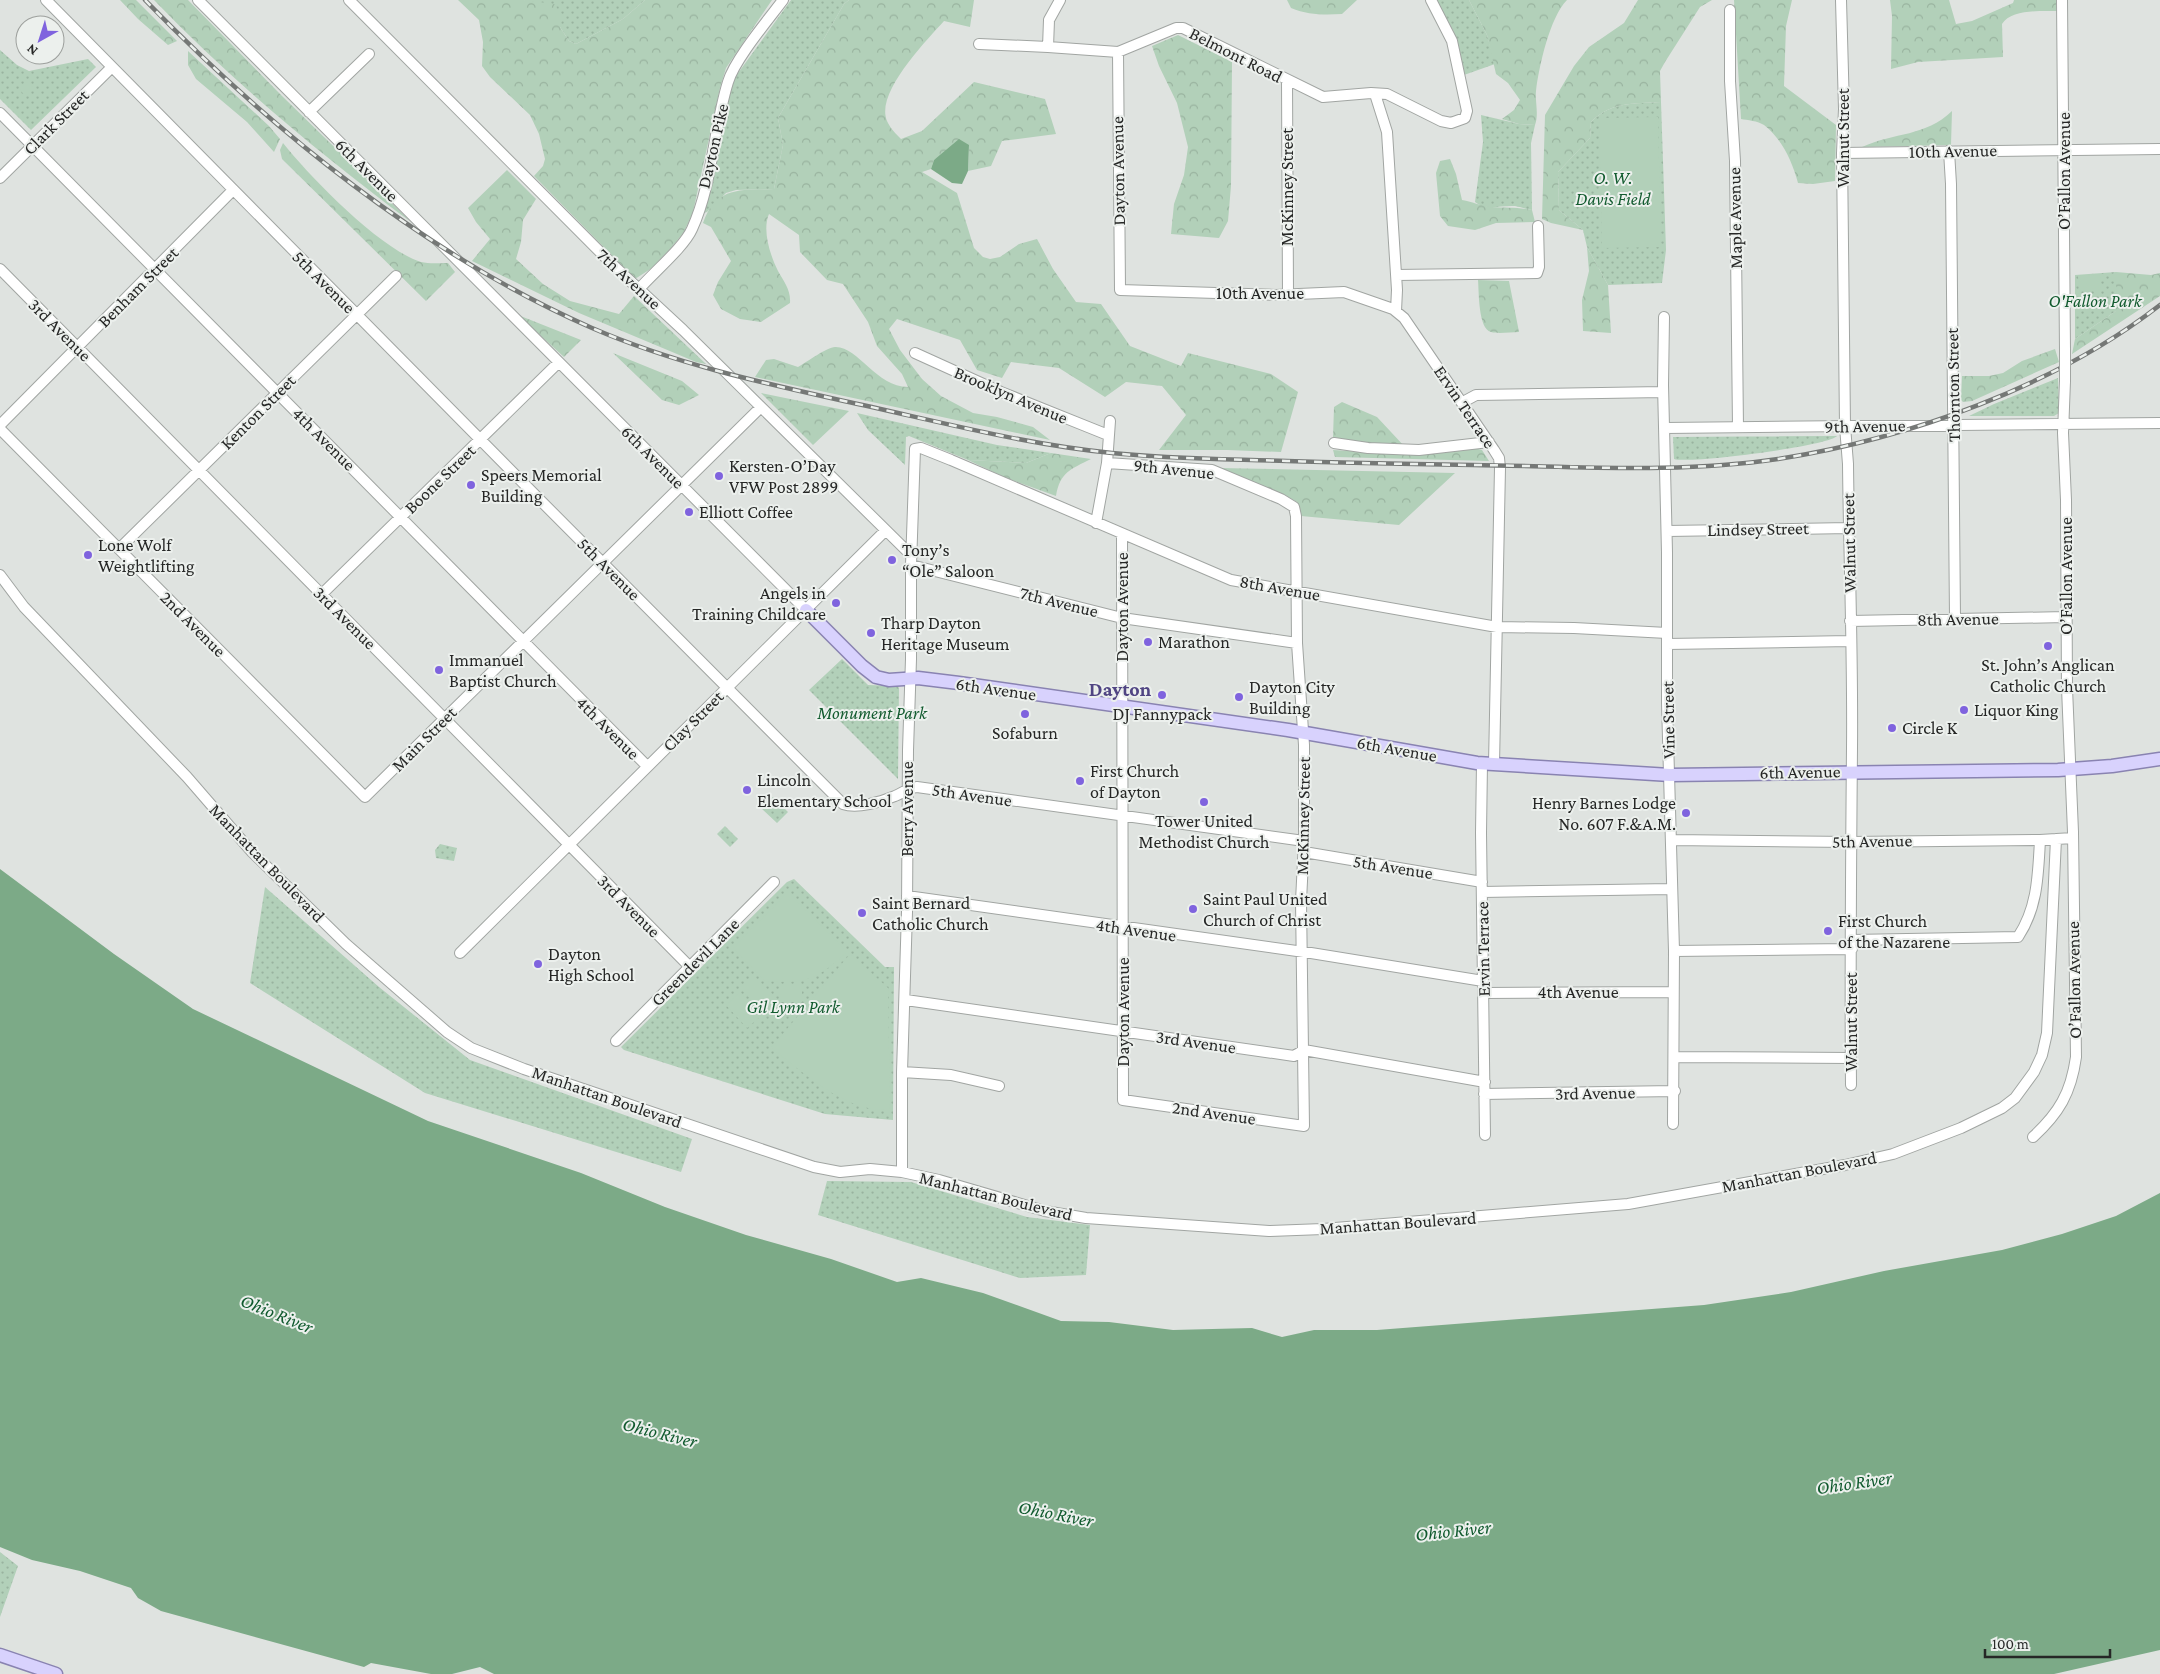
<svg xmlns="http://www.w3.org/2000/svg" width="2160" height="1674" font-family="'Crimson Pro',serif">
<defs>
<pattern id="green-dots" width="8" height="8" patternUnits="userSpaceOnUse" patternTransform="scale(1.25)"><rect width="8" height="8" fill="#b2d0b9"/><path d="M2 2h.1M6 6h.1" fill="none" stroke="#99b39f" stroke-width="1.8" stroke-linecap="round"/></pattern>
<pattern id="forest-crowns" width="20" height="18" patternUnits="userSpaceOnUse" patternTransform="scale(1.25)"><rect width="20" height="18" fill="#b2d0b9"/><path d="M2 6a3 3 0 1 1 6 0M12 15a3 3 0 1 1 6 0" fill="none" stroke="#99b39f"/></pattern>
</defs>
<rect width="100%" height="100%" fill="#dfe3e0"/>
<path fill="url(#green-dots)" d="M524,0H645L623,19L576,44L569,41L560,27Z
M791,0H849L844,4L778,118L783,145L774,189L736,190L726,193L707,212L704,213L733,80Z
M1436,0H1469L1487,35L1495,64L1464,75L1454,32Z
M0,50L17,65L29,71L88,59L96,67L31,130L0,99Z
M1661,102L1666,250L1662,283L1608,285L1587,247L1583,230L1559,210L1558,172L1590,138L1591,122C1612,101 1633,104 1661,102Z
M1481,115L1519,124L1535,125L1531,143L1532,210C1526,209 1521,207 1515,206C1501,205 1486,211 1475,202L1483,142Z
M2116,272V311L2075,339V275Z
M2058,378L2059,413L2054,416H1969L1994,404Z
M857,413L997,445L1051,453L1026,463L968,460L909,436L906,437L905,465L868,430Z
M1837,436C1829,446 1689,464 1674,459L1673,437Z
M842,659L868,685L897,686L899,688L898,779L809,690Z
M773,797L788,812L777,823L761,808Z
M725,826L738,839L730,847L717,834Z
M440,844L457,848L454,861L436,858L435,850Z
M794,879L885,967H894L893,1120L825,1114L624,1050L621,1047L787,882Z
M265,887L379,987L470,1060L692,1139L681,1172L425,1093L250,983Z
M827,1181L911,1182L1027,1217L1090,1225L1086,1275L1020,1278L818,1215Z
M0,1552L18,1566L0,1617Z"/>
<path fill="url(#forest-crowns)" d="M120,0H136L177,41L168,45L138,19Z
M154,0H188L281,95L411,222C320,154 233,82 154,0Z
M458,0H524L554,4L563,16L560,27L569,41L576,44L623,19L645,0H772L726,68L720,88L693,212L684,232L671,248L652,268L635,279L534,176L543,166L545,159L539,134L530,115L490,77L482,66L483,42L479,20Z
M849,0H974L970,27L944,21C926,41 875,93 887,121C890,128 896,134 901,139L922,131L974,82L1045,99L1056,134L1002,141L991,166L968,171L969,145L934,160L931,169L922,172L957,193L974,248L983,257L990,259L1000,257L1019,244L1037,239L1053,269L1076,302L1101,304L1130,346L1181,366L1188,353L1271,374L1298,392L1281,452L1227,450H1159L1186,415L1162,386L1126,382L1105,397L1059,368L1011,362L1002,378L977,370L960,340L897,319L889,329L900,350L922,379L941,396L973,413L997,417L1033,427L1050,440L755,377L766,360L774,359L798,367C807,362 827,347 835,347C858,346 876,387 908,387L902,374L877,346L868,322L843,284L827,280L800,252L799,235L769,214C762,230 770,255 778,271C784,282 791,290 790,303L761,322L740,319L721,309L713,295L718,282L731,261L711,227L703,223C716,186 741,190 774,189L783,145L778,118L844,4Z
M1287,0H1357L1342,14C1324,15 1308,15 1291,8Z
M1469,0H1567C1550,17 1539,66 1536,91C1535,102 1539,114 1535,125L1519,124L1502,119L1514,110L1520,100L1508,83L1496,74L1487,35Z
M1638,0H1712L1700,7L1665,62L1660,71L1661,102C1633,104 1612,101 1591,122L1590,138L1558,172L1559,210L1583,230L1551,223L1542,219L1545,115L1574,66L1589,47L1624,23Z
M1734,0H1792L1786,26L1784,86L1836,125L1835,181L1813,184L1798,183C1792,161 1782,139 1764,125C1758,121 1747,120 1741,119Z
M1890,0H1949L1956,24L1972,21L2013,3L2014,0H2058V11C2043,11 2011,9 2002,24L2003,57L1918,62L1891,69L1892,16Z
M1178,35L1232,62L1231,186L1228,221L1219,238L1171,234L1174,204L1184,175L1188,147L1177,103L1159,66L1152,46Z
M188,51L269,126L280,139L274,152L247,122L196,79L188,65Z
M1952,111L1951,145L1862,147C1895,132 1925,137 1952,111Z
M283,143C310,177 380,249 421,262C429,264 440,263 448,263L455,272L426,301L282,159L280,150Z
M1450,159L1456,174L1462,200C1473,202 1481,206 1492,207C1506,208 1517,207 1532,210L1535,222L1496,223L1475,230L1448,226L1440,216L1436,173L1440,161Z
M507,170L536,199L523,220L521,242L516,259L543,284L570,301L619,314L634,296L706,364L696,362L579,313L472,261L490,239L476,222L468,208Z
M1587,247L1608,285L1611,333L1583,331L1582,300L1589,271Z
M2116,272L2151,275L2160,273V296L2072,354L2075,339L2116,311Z
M1478,280L1509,281L1519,332C1510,332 1499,334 1491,332C1478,329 1479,291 1478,280Z
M518,315L581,340L564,357Z
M2055,349L2059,362L1972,401L1963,402L1961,400L1962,376H1989L2003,373L2022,361Z
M613,353L682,381L699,395L679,405L662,400Z
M761,393L849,411L813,445Z
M1342,402L1377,417L1405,447L1380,446L1333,437L1334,407Z
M1474,448L1482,450L1489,461L1335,457L1333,450C1381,453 1427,457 1474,448Z
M1051,453L1091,459C1071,469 1060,472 1056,496L1006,478L968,460L1026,463Z
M1219,468L1455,473L1399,525L1301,516L1297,502L1285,495Z"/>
<path fill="#b2d0b9" d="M30,81L33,89L23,94L19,86Z
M1658,117L1661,247L1602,248L1599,118Z
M2100,275L2101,290L2079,291L2078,276Z
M788,892L847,952C816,980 807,984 765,981L733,948Z
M850,954L888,988L890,1110C844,1112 806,1074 771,1048Z
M755,977L778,1000L764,1013L742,990Z
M779,985H802V1002H779Z
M740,992L761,1016L747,1028L726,1005Z"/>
<path fill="#7caa87" d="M959,139L969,145L968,171L962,184L952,183L931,169L934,160Z
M0,869L114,954L193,1009L428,1121L581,1173L665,1207L746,1235L831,1259L897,1282L921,1278L983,1293L1061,1321L1109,1322L1173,1330L1252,1328L1282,1337L1314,1330H1377L1704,1305L1791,1292L1884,1271L2002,1250L2062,1234L2116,1216L2160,1193V1650L2054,1674H494L480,1667L452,1674H431L371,1663L364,1667L161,1611L138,1598L131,1588L80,1571L32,1560L0,1547Z"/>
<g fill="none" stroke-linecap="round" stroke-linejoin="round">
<defs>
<path id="minor" d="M46,0L544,504L843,804C857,809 881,802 895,796C903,793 907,788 917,787L1304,841
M198,0L806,610
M349,0L614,266L683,330L912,556
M1841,0L1844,109L1842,153L1845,426L1848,464C1849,558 1853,653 1852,748C1851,860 1850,973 1851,1085
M2062,0L2065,350
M1730,10V81L1735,161L1738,427
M979,44L1048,47L1118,52L1176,28H1183L1323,97L1371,93L1387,94L1441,121L1451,123L1465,118L1467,111L1452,41L1431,0
M1048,47L1049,20L1060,0
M1118,52L1120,290L1276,295L1344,292L1393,309L1404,318L1494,450L1499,458L1500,468L1494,764
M1287,80L1288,295
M1375,94L1387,132L1397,290L1396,311
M309,112L369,54
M0,113L647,766
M1949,151L1951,184L1955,618
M1842,153L2160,149
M0,178L112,67
M0,269L690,967
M1396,275L1537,273L1539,267L1538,226
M639,289C654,272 684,247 692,229C713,183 713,130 728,82C735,59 768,20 783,0
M1664,317L1663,385L1667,552V703L1674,951L1673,1124
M915,353L1001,392L1108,435
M1463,402L1476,395L1663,392
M0,425L233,190
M1665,428L2160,423
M0,429L365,797L761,407
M1334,443L1368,448L1419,450L1489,442
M1107,463L1212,470L1281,499L1294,507L1296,516L1297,643L1304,745V841L1301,901L1304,1126L1123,1100L1122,534
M1096,523L1107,463L1110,421
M1667,531L1849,528
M119,549L396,276
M911,565L1122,618L1297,643
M0,575L24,607L187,777L252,852L346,944L447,1032L471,1048L524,1069L814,1167L840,1172L870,1169L902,1172L939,1180L1045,1211L1086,1218L1269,1231L1323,1229L1628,1204L1845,1165L1893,1154L1961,1128L2002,1108L2015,1098L2034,1072L2042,1055L2047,1033L2056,839
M322,594L558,363
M1850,621L2066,617
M1667,644L1850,641
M1482,763L1481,833L1485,1135
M1671,840L1850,842L2040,840L2073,838
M1304,852L1482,882
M1482,892L1672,889
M907,896L1311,953L1483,981
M1852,940L2018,937C2038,907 2038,874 2040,840
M1674,951L1852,949
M460,953L885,531
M1484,993L1673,992
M906,1000L1294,1056L1304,1050L1485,1082
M616,1041L774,882
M1675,1057L1851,1058
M902,1072L951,1075L999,1086
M1484,1094L1675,1091
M2033,1137C2059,1113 2071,1093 2076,1057L2073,832L2067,688L2066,500L2063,433L2065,381
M902,1172V1072L907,912L908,750L911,659V565L915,449L921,448L951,460L1231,580L1497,627L1574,628L1667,633"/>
<path id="major" d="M806,610L862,666L876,677L889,680L918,678L959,683L1288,730L1477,763L1670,775L2058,770L2112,766L2160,759
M0,1655L56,1674"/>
</defs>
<use href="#minor" stroke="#a1a5a2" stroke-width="12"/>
<use href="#major" stroke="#8983b1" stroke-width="15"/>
<use href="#minor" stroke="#fff" stroke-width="10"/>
<use href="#major" stroke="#d8d2fd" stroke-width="12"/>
<defs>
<path id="rail" d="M145,0C270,129 427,256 592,328C673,363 758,382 844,401C933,420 1021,444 1112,453C1170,459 1228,459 1287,461C1349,463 1411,464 1473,465C1574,466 1677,474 1778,459C1908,439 2056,386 2160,305"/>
</defs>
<use href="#rail" stroke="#757876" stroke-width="4.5"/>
<use href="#rail" stroke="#ecf0ed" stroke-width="2.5" stroke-dasharray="8" stroke-linecap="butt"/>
<defs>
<path id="minor-bridge" d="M2065,350V381"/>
</defs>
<use href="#minor-bridge" stroke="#a1a5a2" stroke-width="12" stroke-linecap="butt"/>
<use href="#minor-bridge" stroke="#fff" stroke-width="10"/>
</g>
<g fill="#7f63de" stroke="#ecf0ed" stroke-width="2">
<circle cx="719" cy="476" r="5"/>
<circle cx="471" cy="485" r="5"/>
<circle cx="689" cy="512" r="5"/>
<circle cx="88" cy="555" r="5"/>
<circle cx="892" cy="560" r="5"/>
<circle cx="836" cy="603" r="5"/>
<circle cx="871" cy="633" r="5"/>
<circle cx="1148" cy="642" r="5"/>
<circle cx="2048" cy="646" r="5"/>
<circle cx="439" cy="670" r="5"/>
<circle cx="1162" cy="695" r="5"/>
<circle cx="1239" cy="697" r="5"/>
<circle cx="1964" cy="710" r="5"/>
<circle cx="1025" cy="714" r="5"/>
<circle cx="1892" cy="728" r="5"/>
<circle cx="1080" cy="781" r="5"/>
<circle cx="747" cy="790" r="5"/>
<circle cx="1204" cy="802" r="5"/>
<circle cx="1686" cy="813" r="5"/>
<circle cx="1193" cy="909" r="5"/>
<circle cx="862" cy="913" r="5"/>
<circle cx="1828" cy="931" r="5"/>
<circle cx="538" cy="964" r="5"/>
</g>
<g text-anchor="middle" stroke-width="4" stroke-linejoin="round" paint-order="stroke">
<g font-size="18" fill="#262726" stroke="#ecf0ed">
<text transform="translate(1236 55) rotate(27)" y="6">Belmont Road</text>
<text transform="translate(56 122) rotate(-45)" y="6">Clark Street</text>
<text transform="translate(1843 138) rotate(-90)" y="6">Walnut Street</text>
<text transform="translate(713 146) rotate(-77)" y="6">Dayton Pike</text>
<text transform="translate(1953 151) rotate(-1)" y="6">10th Avenue</text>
<text transform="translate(367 170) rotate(45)" y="6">6th Avenue</text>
<text transform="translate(1118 171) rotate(-91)" y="6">Dayton Avenue</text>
<text transform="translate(2064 171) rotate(-90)" y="6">O’Fallon Avenue</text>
<text transform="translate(1287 187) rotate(-90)" y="6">McKinney Street</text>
<text transform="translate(1735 218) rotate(-91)" y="6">Maple Avenue</text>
<text transform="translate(629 279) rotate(43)" y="6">7th Avenue</text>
<text transform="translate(324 282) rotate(45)" y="6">5th Avenue</text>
<text transform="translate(138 287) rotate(-45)" y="6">Benham Street</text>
<text x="1260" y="299">10th Avenue</text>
<text transform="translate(60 330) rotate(45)" y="6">3rd Avenue</text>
<text transform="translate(1953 385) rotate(-91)" y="6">Thornton Street</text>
<text transform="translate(1011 395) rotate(23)" y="6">Brooklyn Avenue</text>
<text transform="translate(1465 407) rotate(56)" y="6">Ervin Terrace</text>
<text transform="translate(258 412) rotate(-45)" y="6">Kenton Street</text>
<text transform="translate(1865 426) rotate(-1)" y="6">9th Avenue</text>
<text transform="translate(324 439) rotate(45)" y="6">4th Avenue</text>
<text transform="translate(653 457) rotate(45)" y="6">6th Avenue</text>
<text transform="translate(1174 469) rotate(6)" y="6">9th Avenue</text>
<text transform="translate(440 479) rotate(-44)" y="6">Boone Street</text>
<text transform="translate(1758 529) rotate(-1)" y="6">Lindsey Street</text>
<text transform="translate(1849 543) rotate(-91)" y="6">Walnut Street</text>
<text transform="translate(609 569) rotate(45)" y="6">5th Avenue</text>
<text transform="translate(2066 576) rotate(-90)" y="6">O’Fallon Avenue</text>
<text transform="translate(1280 588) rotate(10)" y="6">8th Avenue</text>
<text transform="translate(1059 602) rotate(14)" y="6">7th Avenue</text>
<text transform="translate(1122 607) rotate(-90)" y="6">Dayton Avenue</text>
<text transform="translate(345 618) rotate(45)" y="6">3rd Avenue</text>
<text transform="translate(1958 619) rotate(-1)" y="6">8th Avenue</text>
<text transform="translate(193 624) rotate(45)" y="6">2nd Avenue</text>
<text transform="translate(996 689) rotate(8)" y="6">6th Avenue</text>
<text transform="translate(1668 720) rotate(-91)" y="6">Vine Street</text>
<text transform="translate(693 721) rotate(-45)" y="6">Clay Street</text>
<text transform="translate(608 728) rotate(45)" y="6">4th Avenue</text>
<text transform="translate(424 739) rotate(-45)" y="6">Main Street</text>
<text transform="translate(1397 749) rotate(10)" y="6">6th Avenue</text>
<text transform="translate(1800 772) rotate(-1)" y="6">6th Avenue</text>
<text transform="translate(972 795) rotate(8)" y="6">5th Avenue</text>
<text transform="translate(907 809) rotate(-90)" y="6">Berry Avenue</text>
<text transform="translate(1303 816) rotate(-89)" y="6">McKinney Street</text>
<text transform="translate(1872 841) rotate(-1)" y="6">5th Avenue</text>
<text transform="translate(267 863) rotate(46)" y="6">Manhattan Boulevard</text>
<text transform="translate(1393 867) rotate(9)" y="6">5th Avenue</text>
<text transform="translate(629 906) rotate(45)" y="6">3rd Avenue</text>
<text transform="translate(1136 930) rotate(8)" y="6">4th Avenue</text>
<text transform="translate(1483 949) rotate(-91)" y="6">Ervin Terrace</text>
<text transform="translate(695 962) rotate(-45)" y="6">Greendevil Lane</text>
<text transform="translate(2074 980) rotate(-91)" y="6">O’Fallon Avenue</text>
<text x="1578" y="998">4th Avenue</text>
<text transform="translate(1123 1012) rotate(-90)" y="6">Dayton Avenue</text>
<text transform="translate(1851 1022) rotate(-90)" y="6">Walnut Street</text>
<text transform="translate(1196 1042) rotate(8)" y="6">3rd Avenue</text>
<text transform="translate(1595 1093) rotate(-1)" y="6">3rd Avenue</text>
<text transform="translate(607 1097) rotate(19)" y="6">Manhattan Boulevard</text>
<text transform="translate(1214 1113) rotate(8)" y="6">2nd Avenue</text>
<text transform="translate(1799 1172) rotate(-11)" y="6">Manhattan Boulevard</text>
<text transform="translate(996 1196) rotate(14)" y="6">Manhattan Boulevard</text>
<text transform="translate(1398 1223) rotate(-4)" y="6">Manhattan Boulevard</text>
</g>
<g font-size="18" font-style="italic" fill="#125b2f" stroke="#ecf0ed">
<text x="1613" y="184">O. W.<tspan x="1613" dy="21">Davis Field</tspan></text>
<text x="2095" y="307">O'Fallon Park</text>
<text x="872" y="719">Monument Park</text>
<text x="793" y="1013">Gil Lynn Park</text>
</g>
<g font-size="18" fill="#262726" stroke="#ecf0ed" text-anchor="start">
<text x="729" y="472">Kersten-O’Day<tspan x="729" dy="21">VFW Post 2899</tspan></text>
<text x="481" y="481">Speers Memorial<tspan x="481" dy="21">Building</tspan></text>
<text x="699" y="518">Elliott Coffee</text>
<text x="98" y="551">Lone Wolf<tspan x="98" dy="21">Weightlifting</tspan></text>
<text x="902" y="556">Tony’s<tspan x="902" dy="21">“Ole” Saloon</tspan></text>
<text x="826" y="599" text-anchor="end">Angels in<tspan x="826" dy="21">Training Childcare</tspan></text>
<text x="881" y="629">Tharp Dayton<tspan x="881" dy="21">Heritage Museum</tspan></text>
<text x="1158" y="648">Marathon</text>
<text x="449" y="666">Immanuel<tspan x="449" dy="21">Baptist Church</tspan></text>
<text x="2048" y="671" text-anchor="middle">St. John’s Anglican<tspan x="2048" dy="21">Catholic Church</tspan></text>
<text x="1249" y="693">Dayton City<tspan x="1249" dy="21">Building</tspan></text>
<text x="1974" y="716">Liquor King</text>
<text x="1162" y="720" text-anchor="middle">DJ Fannypack</text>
<text x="1902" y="734">Circle K</text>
<text x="1025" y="739" text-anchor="middle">Sofaburn</text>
<text x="1090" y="777">First Church<tspan x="1090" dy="21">of Dayton</tspan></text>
<text x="757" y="786">Lincoln<tspan x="757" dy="21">Elementary School</tspan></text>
<text x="1676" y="809" text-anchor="end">Henry Barnes Lodge<tspan x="1676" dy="21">No. 607 F.&amp;A.M.</tspan></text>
<text x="1204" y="827" text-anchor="middle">Tower United<tspan x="1204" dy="21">Methodist Church</tspan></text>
<text x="1203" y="905">Saint Paul United<tspan x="1203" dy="21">Church of Christ</tspan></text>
<text x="872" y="909">Saint Bernard<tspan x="872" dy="21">Catholic Church</tspan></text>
<text x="1838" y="927">First Church<tspan x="1838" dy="21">of the Nazarene</tspan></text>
<text x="548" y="960">Dayton<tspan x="548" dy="21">High School</tspan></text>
</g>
<g font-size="19" font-style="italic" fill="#105a2e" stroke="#ecf0ed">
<text transform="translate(277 1313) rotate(22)" y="7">Ohio River</text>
<text transform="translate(660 1432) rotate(14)" y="7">Ohio River</text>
<text transform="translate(1854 1482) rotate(-8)" y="7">Ohio River</text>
<text transform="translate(1056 1513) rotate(11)" y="7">Ohio River</text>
<text transform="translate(1453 1530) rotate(-6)" y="7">Ohio River</text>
</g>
<g font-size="20" font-weight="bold" fill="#504583" stroke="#ecf0ed">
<text x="1120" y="696">Dayton</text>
</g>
</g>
<g transform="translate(40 40) rotate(219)"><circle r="24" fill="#ecf0ed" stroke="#9da09d"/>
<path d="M0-4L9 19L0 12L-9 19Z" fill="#7f63de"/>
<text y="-8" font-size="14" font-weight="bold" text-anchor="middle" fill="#262726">N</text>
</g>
<path d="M1985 1649v8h125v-8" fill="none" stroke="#262726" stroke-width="2.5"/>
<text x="1992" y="1649" font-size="15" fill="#262726" stroke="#ecf0ed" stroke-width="4" paint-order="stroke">100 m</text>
</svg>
